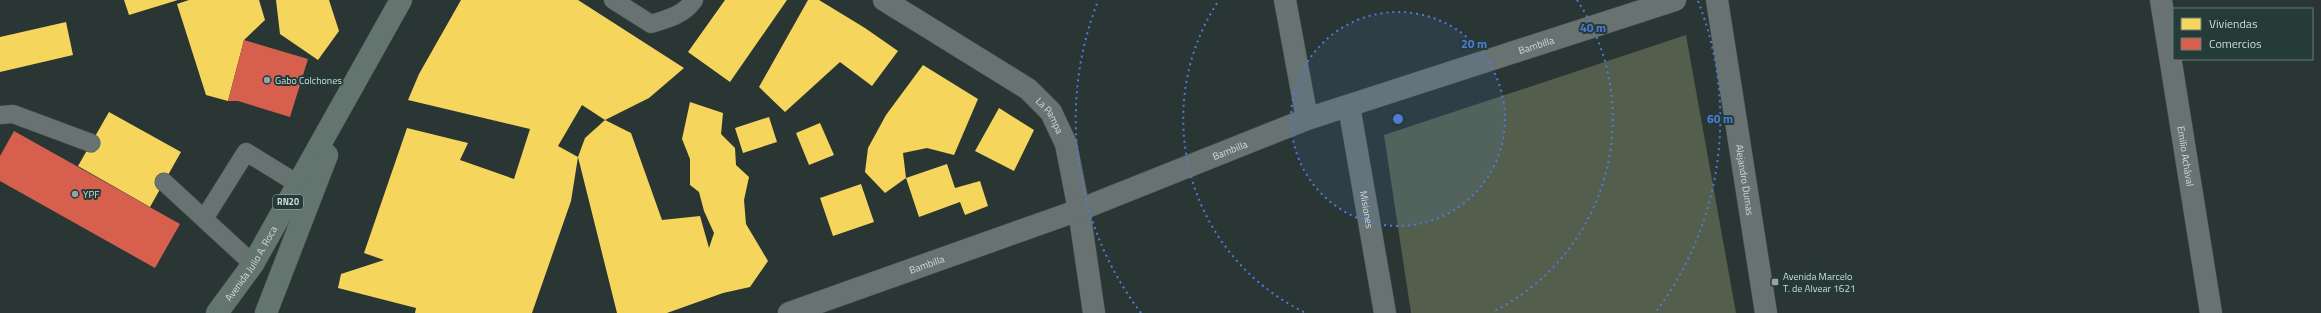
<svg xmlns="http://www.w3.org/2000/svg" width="2321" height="313" font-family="'Titillium Web',sans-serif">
<rect width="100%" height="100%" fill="#293634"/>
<path fill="#535f4c" d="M1686,35L1736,313H1411L1384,135Z"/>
<path fill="#f6d55c" d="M124,0H178L129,15Z
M189,0H259L265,20L244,40L228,101L206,95L177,4Z
M276,0H329L339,31L318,60L280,34Z
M461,0H578L684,68L649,98L605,120L582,105L558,146L578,157L571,201L532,313H415L416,308L338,288L341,274L384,260L364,253L407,128L468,143L460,160L514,179L530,129L408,100L419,74Z
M725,0H787L730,82L688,52Z
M808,0H819L865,28L898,51L872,86L840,62L785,112L759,87Z
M66,22L73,55L0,72V37Z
M923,65L978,99L954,155L927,148L903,153L906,178L885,193L865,172L868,148L886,115Z
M690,102L723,113L721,134L735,148L736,165L749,177L744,200L746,224L768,261L750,287L723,293L667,313H617L578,157L585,138L605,120L631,133L662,220L700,216L709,248L714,233L704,211L699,192L690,185V159L682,139Z
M999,108L1034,130L1014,171L975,151Z
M109,112L181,152L150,207L78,166Z
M769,117L777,142L743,153L735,128Z
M820,123L834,155L809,165L796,133Z
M947,164L955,188L980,181L988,206L965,215L960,202L919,217L906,178Z
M861,184L874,222L833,236L820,198Z"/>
<path fill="#d6604d" d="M244,40L308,59L290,117L238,101H228Z
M14,131L180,224L155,268L0,181V156Z"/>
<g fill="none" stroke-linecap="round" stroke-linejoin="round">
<defs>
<path id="lane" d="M613,0L651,24C667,19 684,15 694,0
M0,115L13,114L91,143
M164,182L253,264
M204,219L246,152L298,184"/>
<g id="street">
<path id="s1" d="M884,0L1028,89L1051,112L1066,144L1079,210L1094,313"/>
<path d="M1285,0L1307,119"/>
<path id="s2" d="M1717,0L1766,313"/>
<path id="s3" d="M2161,0L2211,313"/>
<path id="s4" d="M1349,106L1385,313"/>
<path id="s5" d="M789,313L1079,210L1307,119L1675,0"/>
</g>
<g id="primary">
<path id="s6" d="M217,313L253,264L401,0"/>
<path d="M266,313L327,155"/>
</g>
</defs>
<use href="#lane" stroke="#475250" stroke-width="19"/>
<use href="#street" stroke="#475250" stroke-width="23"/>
<use href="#primary" stroke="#475250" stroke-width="23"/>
<use href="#lane" stroke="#687270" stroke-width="18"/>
<use href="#street" stroke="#687270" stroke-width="22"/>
<use href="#primary" stroke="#647570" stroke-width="22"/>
</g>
<circle cx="1398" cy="119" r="107" fill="#5279d9" fill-opacity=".12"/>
<g fill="none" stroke="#5279d9" stroke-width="2" stroke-dasharray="2 4">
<circle cx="1398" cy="119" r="107"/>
<path d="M1304 312A215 215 0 0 1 1219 0M1577 0A215 215 0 0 1 1492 312"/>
<path d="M1141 313A322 322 0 0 1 1098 1M1698 1A322 322 0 0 1 1655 313"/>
</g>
<g fill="#95a2a0" stroke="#243b38" stroke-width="1.5">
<circle cx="267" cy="80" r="4"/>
<circle cx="75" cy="194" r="4"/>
<rect x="1771" y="278" width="8" height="8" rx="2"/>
</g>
<g text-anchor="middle" stroke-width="4" stroke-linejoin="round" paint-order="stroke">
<rect fill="#243b38" stroke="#9caca9" stroke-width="1" x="273" y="195" width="30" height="14" rx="3"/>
<g font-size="9" font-weight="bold" fill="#cfdcda">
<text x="288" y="205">RN20</text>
</g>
<g font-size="10" fill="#cfdcda" stroke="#243b38">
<text dy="4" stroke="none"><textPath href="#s5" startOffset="794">Bambilla</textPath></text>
<text dy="4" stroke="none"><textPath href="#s1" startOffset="204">La Pampa</textPath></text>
<text dy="4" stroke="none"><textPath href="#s5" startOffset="470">Bambilla</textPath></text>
<text dy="4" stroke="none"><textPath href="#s3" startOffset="158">Emilio Achával</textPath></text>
<text dy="4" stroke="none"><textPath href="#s2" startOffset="182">Alejandro Dumas</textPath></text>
<text dy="4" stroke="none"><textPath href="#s4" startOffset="105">Misiones</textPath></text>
<text dy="4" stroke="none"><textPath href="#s6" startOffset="60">Avenida Julio A. Roca</textPath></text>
<text dy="4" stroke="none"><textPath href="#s5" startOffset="146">Bambilla</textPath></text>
</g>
<g font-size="10" fill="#cfdcda" stroke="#243b38" text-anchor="start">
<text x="275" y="84">Gabo Colchones</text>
<text x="83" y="198">YPF</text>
<text x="1783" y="280">Avenida Marcelo<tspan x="1783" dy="12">T. de Alvear 1621</tspan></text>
</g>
</g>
<circle cx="1398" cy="119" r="6" fill="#5279d9" stroke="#243b38" stroke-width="2"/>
<g font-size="12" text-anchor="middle" font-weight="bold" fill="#5279d9" stroke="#243b38" stroke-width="4" stroke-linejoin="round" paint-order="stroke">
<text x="1593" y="32">40 m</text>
<text x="1474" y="48">20 m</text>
<text x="1720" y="123">60 m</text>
</g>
<rect x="2173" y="8" width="140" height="52" fill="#243b38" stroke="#687b79"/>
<rect x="2181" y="18" width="20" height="12" fill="#f6d55c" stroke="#687b79"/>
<text x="2209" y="28" font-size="12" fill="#cfdcda">Viviendas</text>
<rect x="2181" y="38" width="20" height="12" fill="#d6604d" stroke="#687b79"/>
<text x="2209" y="48" font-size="12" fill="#cfdcda">Comercios</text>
</svg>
